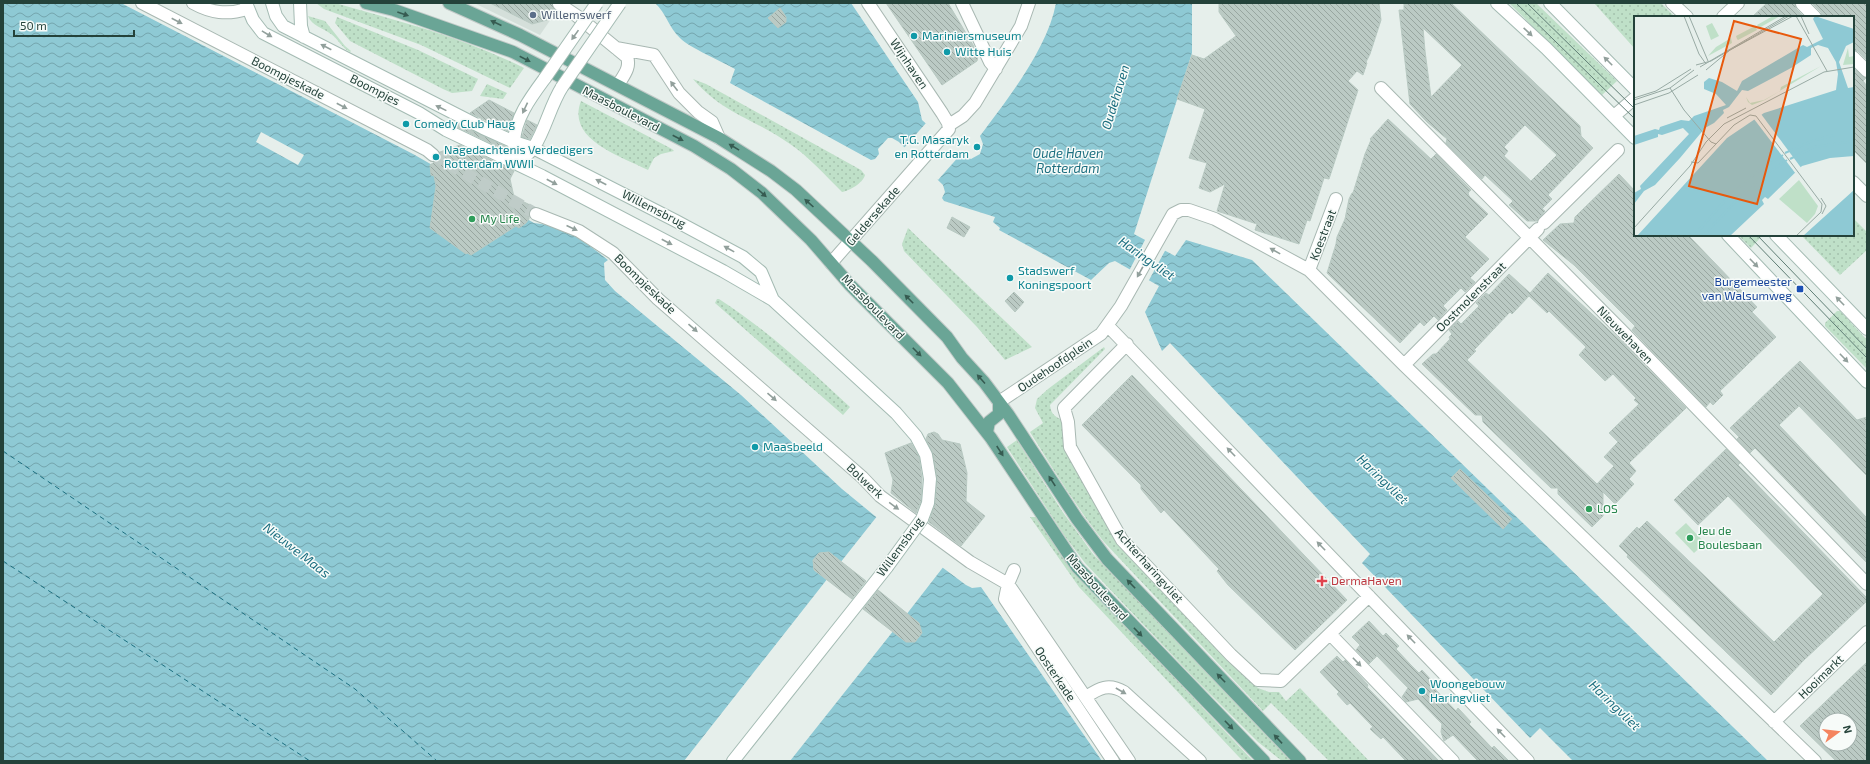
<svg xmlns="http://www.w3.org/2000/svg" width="1870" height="764" font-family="'Exo 2',sans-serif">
<defs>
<pattern id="grass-dots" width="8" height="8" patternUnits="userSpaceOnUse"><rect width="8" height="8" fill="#bfe0c8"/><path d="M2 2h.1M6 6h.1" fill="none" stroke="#a4c1ad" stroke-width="1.8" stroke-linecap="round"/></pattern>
<pattern id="water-waves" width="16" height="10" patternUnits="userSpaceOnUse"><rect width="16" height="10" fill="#8ec9d4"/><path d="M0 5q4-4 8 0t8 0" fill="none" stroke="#74a5ad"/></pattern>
<pattern id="building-back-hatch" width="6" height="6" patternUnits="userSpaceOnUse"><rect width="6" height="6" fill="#bbcac4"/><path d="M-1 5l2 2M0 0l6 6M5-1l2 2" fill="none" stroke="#98a6a0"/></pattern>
</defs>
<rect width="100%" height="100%" fill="#e6efeb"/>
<path fill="#d4dfda" d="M474,3H562L540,35Z"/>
<path fill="url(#grass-dots)" d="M316,3H335C399,21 465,38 524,68L510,88L421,45L324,9Z
M1509,3H1536L1617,81L1602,95Z
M1594,3H1661L1675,17H1635V49Z
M308,16L325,21L345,46L351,51L350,52C342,48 338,39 331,34C323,28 312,26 308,16Z
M337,17L418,50L478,79L472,91L452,93L443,89L350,41L335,23Z
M693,79L706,84L861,170L865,175C863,183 849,191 842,192C825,175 809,157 790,144C755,119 723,114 693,79Z
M487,84L507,93L503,99L480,96Z
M581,101L672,149L674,151L661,154L654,158L648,170L646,169C620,156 566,139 581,101Z
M1853,218L1867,232V250L1840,275L1801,235H1853Z
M908,228L1032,347L1005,360L977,327L904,251L902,244Z
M1738,235H1763L1751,248Z
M717,299H719C767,330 808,368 850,407L843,415L715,303Z
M1837,311H1840L1867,340V369L1825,326V323Z
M1104,347L1105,349L1050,405C1051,415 1056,417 1064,421L1118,540L1258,688L1269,692H1279L1286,701L1300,688L1369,761H1329L1271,703L1263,711L1104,542C1077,508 1053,469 1030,432L1043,423L1035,408L1037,399L1048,389Z
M1017,440L1062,511L1093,554L1292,761H1282L1258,742L1193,677L1085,563L1064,535L1007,447Z
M1030,517H1036L1065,560L1082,580L1253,761H1243L1238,756L1079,587Z"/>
<path fill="#bfe0c8" d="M1686,523L1705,543L1694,553L1675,533Z"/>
<path fill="url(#water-waves)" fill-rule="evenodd" d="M3,3H121L413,154L534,223C565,226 584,241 608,260L604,263L605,280L615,291L741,395L842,489L892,530L966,585L972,588L981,587L1102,761H3ZM829,552L919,623L922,633L906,642L814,570L813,560L819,553Z
M655,3H851L918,102L922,120L961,155L971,159L980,154L983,144L980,136C1007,100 1048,48 1056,3H1192V53L1134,234L1175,256L1186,240L1252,260L1768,761H1573L1540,728L1530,738L1362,563L1370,554L1170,343L1162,351L1145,312L1159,286L1115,261L1109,263L1091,280L999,230L1000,228L993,222L995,217L944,201L942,198L945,192L943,185L899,142L892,138H888L878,149L879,154L875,159L871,160L730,83L735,69C721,61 690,48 680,38C669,28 666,13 655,3Z"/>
<path fill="#e6efeb" d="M926,123L961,154L938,180L933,177L903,149Z
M261,132L304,155L298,165L256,142Z
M1146,238L1166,249L1148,282L1129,271Z
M878,515L944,566L906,615L840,563Z
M828,578L894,630L790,761H684Z"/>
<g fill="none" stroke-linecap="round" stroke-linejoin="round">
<path stroke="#1c6f80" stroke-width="1" stroke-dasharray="5 4" stroke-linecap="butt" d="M3,451L355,689L437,761
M3,561L310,761"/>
</g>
<path fill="url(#building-back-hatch)" stroke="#b8c9c2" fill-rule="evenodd" d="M490,3H552L555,10L547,20L532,24Z
M886,3H948L973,45L978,56L977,61L942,85Z
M1219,3H1379L1381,20L1370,54L1366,62L1367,63L1363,75L1357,71L1348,81L1358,90L1329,179L1324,178L1310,221L1307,220L1299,244L1255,230L1257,224L1217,211L1225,184L1210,192L1199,188L1207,163L1189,158L1205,109L1177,99L1192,55L1204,59L1236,36L1219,12Z
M1404,3H1451L1580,126L1581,136L1593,148L1548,195L1552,199L1542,209L1545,211L1537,221H1527L1509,205L1513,201L1485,175L1482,179L1446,143L1447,139L1427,122L1410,104L1399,10H1404ZM1423,28L1462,65L1431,97L1425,51ZM1525,125L1557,155L1531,181L1504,156L1508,151L1504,147Z
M1767,3H1795L1796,9L1804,17H1752Z
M1812,3H1867V60L1858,51L1853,50V17H1822L1821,12Z
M780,8L786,17V22L778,28L768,18Z
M1853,68L1866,78L1863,81L1867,86V164L1853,150Z
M489,100L514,113L508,131L470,113Z
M1388,119L1431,159L1436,154L1471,190L1468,193L1469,196L1488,214L1465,237L1489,259L1470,278L1475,282L1465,292L1461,288L1443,306L1447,310L1438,320L1434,316L1424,326L1420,322L1400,343L1327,273L1336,244L1337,237L1345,219L1349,199L1352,193H1353L1365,154L1371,140L1370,139Z
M527,120L537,125L530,139L522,137Z
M456,123L507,147V151L453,125Z
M460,145L514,171L510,179L514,197L534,207L529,211V219L526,223L519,228L516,226L471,255L467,253L466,254L430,228L436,186L434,176L431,175L430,165L439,159L440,152Z
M1619,174L1635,191V235H1688L1757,307L1752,312L1776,337L1720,391L1723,395L1713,405L1710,402L1706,407L1632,330L1635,326L1574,265L1543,240L1560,224L1574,223L1575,217Z
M952,217L970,227L964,237L947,228Z
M1548,273L1621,341L1686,408L1629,463L1636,471L1629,479L1634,484L1615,504L1603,492V516L1592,527L1558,494V488H1551L1483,422L1482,415H1475L1422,364L1433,354H1436L1450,339L1449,337L1452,334L1449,330L1458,321L1461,324L1479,306L1476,303L1486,293L1489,295L1509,274L1530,293ZM1529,296L1547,313L1549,311L1586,347L1579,355L1605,381L1613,374L1636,398L1634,400L1639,404L1609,433L1618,442L1604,457L1614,466L1597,484L1467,360L1476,351L1474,350L1510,312L1512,314Z
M1014,292L1024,302L1015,312L1005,301Z
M1800,361L1857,420L1867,417L1865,429L1867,430V476L1799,406L1779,425L1867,518V563L1755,448L1750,453L1737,439L1739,437L1730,428Z
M1132,375L1347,600L1295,650L1228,585L1217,571L1219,569L1164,510L1161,513L1141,489V485L1082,425Z
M934,432L938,434L942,440L960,444L967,473L966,501L985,516L961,546L929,522L935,504L937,479L933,454L926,439L928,434Z
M911,443L919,457L922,479L921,501L916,513L891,493L893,480L885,453Z
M1726,449L1740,463L1738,465L1867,598V601L1804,660L1771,695L1627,557L1628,555L1619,546L1637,527L1639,529L1647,521L1774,642L1823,594L1728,496L1698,525L1674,500Z
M1460,469L1512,519L1503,529L1451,478Z
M829,552L866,581L852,599L814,570L813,560L819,553Z
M878,590L919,623L922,633L915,642H906L863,609Z
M1369,621L1383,636L1386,633L1399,646L1396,649L1410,664L1419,673L1422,670L1435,684L1432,686L1456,711L1458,708L1471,722L1469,724L1492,748L1494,746L1509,761H1478L1453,735L1444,741L1441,732L1442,724L1418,699L1406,702L1402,697L1408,688L1377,656L1369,664L1356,650L1360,645L1352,637Z
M1337,656L1343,662L1345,660L1358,674L1368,685L1367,687L1439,761H1406L1383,737L1381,739L1370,729L1373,727L1350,703L1347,705L1337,694L1339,692L1320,672Z
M1867,662V761H1836L1800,726ZM1826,720H1850V744H1826Z"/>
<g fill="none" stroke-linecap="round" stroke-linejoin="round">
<path stroke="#bfccc8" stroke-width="12" stroke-dasharray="12 6" stroke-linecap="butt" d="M433,155L536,214"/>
<defs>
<path id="street" d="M142,3L427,150L433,155
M193,3C211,13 227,15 247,9
M962,3L990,62L996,69
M1672,3L1687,17
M559,4L577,16L627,57C631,68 623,76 618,85
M1802,4L1815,17
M1723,17L1738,3
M616,48L654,55L679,93L698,112L712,122L719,138
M1853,57L1867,71
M1381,88L1626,335L1867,584
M1614,116L1635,98
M949,125L963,116L975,103L1021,26L1029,3
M1853,182L1867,196
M536,214L579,231L613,253L658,299L862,477L880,496L970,562L1008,584L1129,761
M1544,223L1618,150
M831,263L949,129L948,123L942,113L868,3
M1309,270L1336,199
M1108,326L1528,761
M1127,344L1064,408L1068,422L1070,447L1122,540L1231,655L1258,680L1281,681L1369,596
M1404,365L1538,229
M999,402L1101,334L1121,306L1173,214L1181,210H1189L1215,219L1309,270L1404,365L1815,761
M1014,570L1008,584L1005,599L1113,761
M1330,634L1453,761
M1086,697C1099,688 1109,683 1124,692L1200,761
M1774,722L1867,632"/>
<path id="secondary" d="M246,3L253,20L263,33L419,113L446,130L542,176L723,271L773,300L896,413L916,436L926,455L930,479L928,503L922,519
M272,3L276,16L283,26L483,128L514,142L533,148L676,221L743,257L761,272L773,300
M300,3L301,26L304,37
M1497,3L1546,48L1635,138
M1550,3L1635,89
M517,164C516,157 514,150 514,142C515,118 531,97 545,78
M517,164C522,159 530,153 534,147C546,128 550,106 562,87
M1728,235L1867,382
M1776,235L1867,329
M733,761L887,567"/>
<path id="primary" d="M366,3L394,10L513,52L694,146L731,169L762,193L811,240L850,285L948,383L991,438L1077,567L1264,761
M449,3L520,35L719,138L771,171L796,190L872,261L947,337L962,358L984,382L1008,414L1077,519L1107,559L1300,761
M987,432L989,422L999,414V402"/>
</defs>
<use href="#street" stroke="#a8b8b2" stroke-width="14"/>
<use href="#secondary" stroke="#a4bbb3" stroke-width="14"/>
<use href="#primary" stroke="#c2cac8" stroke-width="14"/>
<use href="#street" stroke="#fff" stroke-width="12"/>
<use href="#secondary" stroke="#fff" stroke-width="12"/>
<use href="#primary" stroke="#6aa596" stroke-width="12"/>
<path stroke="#5f7d75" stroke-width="1" d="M1516,3L1635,119
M1527,3L1635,109
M1748,235L1867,358
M1757,235L1867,349"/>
<defs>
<path id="secondary-bridge" d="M545,78L597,3
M562,87L620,3
M887,567L922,519"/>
</defs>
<use href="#secondary-bridge" stroke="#a4bbb3" stroke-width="14" stroke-linecap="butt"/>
<use href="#secondary-bridge" stroke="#fff" stroke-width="12"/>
</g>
<defs><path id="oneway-solid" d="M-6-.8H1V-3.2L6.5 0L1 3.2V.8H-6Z"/></defs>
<g fill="#365b51">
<use href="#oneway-solid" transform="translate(403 14) rotate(19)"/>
<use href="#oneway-solid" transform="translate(496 23) rotate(-155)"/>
<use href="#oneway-solid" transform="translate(525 59) rotate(27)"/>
<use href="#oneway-solid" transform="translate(678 138) rotate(27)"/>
<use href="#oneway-solid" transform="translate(734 147) rotate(-149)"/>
<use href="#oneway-solid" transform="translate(762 193) rotate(42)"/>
<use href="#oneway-solid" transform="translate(809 203) rotate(-138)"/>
<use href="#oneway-solid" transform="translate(909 299) rotate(-135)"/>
<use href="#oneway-solid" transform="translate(917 352) rotate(45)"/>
<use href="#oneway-solid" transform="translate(981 379) rotate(-132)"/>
<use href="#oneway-solid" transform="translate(1000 451) rotate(57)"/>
<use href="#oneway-solid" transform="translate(1052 481) rotate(-123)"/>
<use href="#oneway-solid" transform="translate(1131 584) rotate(-134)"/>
<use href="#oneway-solid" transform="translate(1138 632) rotate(46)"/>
<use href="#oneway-solid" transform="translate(1221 678) rotate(-134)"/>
<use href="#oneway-solid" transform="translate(1229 725) rotate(46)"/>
<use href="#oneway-solid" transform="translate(1278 739) rotate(-133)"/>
</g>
<g fill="#92a09c">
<use href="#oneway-solid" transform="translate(177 21) rotate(27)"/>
<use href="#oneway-solid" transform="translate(1528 32) rotate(43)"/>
<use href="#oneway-solid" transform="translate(267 34) rotate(31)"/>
<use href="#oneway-solid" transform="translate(575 35) rotate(125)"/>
<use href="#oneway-solid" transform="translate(326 47) rotate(-153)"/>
<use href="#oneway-solid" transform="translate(1608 61) rotate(-135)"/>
<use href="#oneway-solid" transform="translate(674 86) rotate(-127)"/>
<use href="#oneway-solid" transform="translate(342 106) rotate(28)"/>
<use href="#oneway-solid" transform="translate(441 108) rotate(-154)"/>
<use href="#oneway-solid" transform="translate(525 108) rotate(115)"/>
<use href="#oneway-solid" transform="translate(552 182) rotate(28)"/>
<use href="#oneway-solid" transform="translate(601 182) rotate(-153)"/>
<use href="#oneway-solid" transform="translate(572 228) rotate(24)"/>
<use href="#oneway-solid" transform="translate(667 242) rotate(28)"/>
<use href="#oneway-solid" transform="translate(729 249) rotate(-151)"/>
<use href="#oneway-solid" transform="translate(1275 251) rotate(-151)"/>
<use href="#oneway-solid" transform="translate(1754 263) rotate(46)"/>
<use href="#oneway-solid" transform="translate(1140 272) rotate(119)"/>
<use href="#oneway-solid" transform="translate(1840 301) rotate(-134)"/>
<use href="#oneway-solid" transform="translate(693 328) rotate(41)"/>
<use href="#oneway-solid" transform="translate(1844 358) rotate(46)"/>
<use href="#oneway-solid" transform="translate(772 397) rotate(41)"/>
<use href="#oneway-solid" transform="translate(1231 452) rotate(-134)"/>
<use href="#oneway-solid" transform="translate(894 506) rotate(36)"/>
<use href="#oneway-solid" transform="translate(1321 546) rotate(-134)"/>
<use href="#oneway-solid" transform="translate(1411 639) rotate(-134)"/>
<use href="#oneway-solid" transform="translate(1357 662) rotate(46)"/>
<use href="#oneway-solid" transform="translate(1121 691) rotate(30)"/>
<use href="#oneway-solid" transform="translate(1501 733) rotate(-134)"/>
</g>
<circle fill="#5c6f8a" stroke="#f7fbf9" stroke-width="1.5" cx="533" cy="15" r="4"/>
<g fill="#0f9aa8" stroke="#f7fbf9" stroke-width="1.5">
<circle cx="914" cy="36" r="4"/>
<circle cx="947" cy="52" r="4"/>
<circle cx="406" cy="124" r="4"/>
<circle cx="977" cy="147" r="4"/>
<circle cx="436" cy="157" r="4"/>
<circle cx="1010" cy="278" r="4"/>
<circle cx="755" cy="447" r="4"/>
<circle cx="1422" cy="691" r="4"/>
</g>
<g fill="#2e9e5b" stroke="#f7fbf9" stroke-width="1.5">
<circle cx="472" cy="219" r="4"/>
<circle cx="1589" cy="509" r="4"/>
<circle cx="1690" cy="538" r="4"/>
</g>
<rect fill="#1a4fb4" stroke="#f7fbf9" stroke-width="1.5" x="1796" y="285" width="8" height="8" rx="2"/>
<path fill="#e0444e" stroke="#f7fbf9" stroke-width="1.5" d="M1320 575h4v4h4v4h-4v4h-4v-4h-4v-4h4z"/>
<g text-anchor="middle" stroke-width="3" stroke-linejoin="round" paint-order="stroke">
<g font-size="12" fill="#4e5e75" stroke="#f7fbf9" text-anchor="start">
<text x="541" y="19">Willemswerf</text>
</g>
<g font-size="12" fill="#0d838f" stroke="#f7fbf9" text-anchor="start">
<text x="922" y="40">Mariniersmuseum</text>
<text x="955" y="56">Witte Huis</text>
<text x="414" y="128">Comedy Club Haug</text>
<text x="969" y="144" text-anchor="end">T.G. Masaryk<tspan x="969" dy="14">en Rotterdam</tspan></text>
<text x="444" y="154">Nagedachtenis Verdedigers<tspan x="444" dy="14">Rotterdam WWII</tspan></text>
<text x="1018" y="275">Stadswerf<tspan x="1018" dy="14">Koningspoort</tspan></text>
<text x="763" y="451">Maasbeeld</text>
<text x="1430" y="688">Woongebouw<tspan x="1430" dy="14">Haringvliet</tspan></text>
</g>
<g font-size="12" fill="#24423a" stroke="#f7fbf9">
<text transform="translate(909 64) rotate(56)" y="4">Wijnhaven</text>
<text transform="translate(288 78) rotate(27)" y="4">Boompjeskade</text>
<text transform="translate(375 90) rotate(27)" y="4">Boompjes</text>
<text transform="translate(621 109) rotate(27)" y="4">Maasboulevard</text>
<text transform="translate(654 209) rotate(27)" y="4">Willemsbrug</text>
<text transform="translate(873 216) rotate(-49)" y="4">Geldersekade</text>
<text transform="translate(1323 235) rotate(-69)" y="4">Koestraat</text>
<text transform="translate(645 284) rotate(44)" y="4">Boompjeskade</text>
<text transform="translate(1471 297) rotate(-45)" y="4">Oostmolenstraat</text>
<text transform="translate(873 307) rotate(46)" y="4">Maasboulevard</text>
<text transform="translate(1625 335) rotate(46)" y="4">Nieuwehaven</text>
<text transform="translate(1055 365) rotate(-34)" y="4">Oudehoofdplein</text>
<text transform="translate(865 481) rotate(43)" y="4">Bolwerk</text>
<text transform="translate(900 547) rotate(-54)" y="4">Willemsbrug</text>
<text transform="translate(1149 566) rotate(48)" y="4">Achterharingvliet</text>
<text transform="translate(1097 587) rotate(48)" y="4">Maasboulevard</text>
<text transform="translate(1055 674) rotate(56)" y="4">Oosterkade</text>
<text transform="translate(1821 677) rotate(-44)" y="4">Hooimarkt</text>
</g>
<g font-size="12" fill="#27864d" stroke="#f7fbf9" text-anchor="start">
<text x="480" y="223">My Life</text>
<text x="1597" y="513">LOS</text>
<text x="1698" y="535">Jeu de<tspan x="1698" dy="14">Boulesbaan</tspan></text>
</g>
<g font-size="12" fill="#164399" stroke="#f7fbf9" text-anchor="end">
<text x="1792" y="286">Burgemeester<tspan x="1792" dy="14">van Walsumweg</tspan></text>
</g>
<g font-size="12" fill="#be3a42" stroke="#f7fbf9" text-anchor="start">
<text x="1331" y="585">DermaHaven</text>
</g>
<g font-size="13" font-style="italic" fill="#1c6f80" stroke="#f7fbf9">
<text transform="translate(1115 97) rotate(-73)" y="5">Oudehaven</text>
<text x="1068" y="158">Oude Haven<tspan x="1068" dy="15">Rotterdam</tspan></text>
<text transform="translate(1147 258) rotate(35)" y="5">Haringvliet</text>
<text transform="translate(1383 479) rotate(44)" y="5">Haringvliet</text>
<text transform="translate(297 550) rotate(38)" y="5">Nieuwe Maas</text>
<text transform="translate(1615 705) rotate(44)" y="5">Haringvliet</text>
</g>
</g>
<g transform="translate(1634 16)">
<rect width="220" height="220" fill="#e6efeb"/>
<path d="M139,0H146L125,12L123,9ZM121,10L123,14L104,24L103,23L102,20ZM97,22L98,27L74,40L82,31ZM214,32L215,41L220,40V48L209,49ZM187,50L131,84L118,89L114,86L112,81L116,87L130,84L146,75L147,71Z" fill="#bfe0c8"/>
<path d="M78,7L85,20L77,24L72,10ZM165,164L184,190L181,198L173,207L145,183Z" fill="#bfe0c8"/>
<path d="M181,0L220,13V26L212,30L205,46L214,72L220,71V140L196,142L168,150L134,183L131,181L128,184L130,188L96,220H3L93,122L130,97L202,74L204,58L202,46L194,32L184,29L177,32V39L157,52L114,75L108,74L95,91L89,94L90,97L80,107L71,112L46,142L21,169L10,175L0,188V177L7,173L6,170L55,118L49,112L28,119L24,118V121L0,129V120L21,113L25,114L26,111L47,104L55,105L60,100L92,89L82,78L70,73V66L75,62L88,66L103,75L108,65L169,29L173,31L189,23L179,3ZM220,174V218L216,220H169Z" fill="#8ec9d4"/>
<path d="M127,98L168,153L162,158L120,103Z" fill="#e6efeb"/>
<path fill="none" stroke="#8ec9d4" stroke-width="2" d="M151,137L178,125L200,119H220M156,143L180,131L220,125M60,220L95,180L125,155L149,139M69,220L101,186L130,160L153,144"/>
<path fill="none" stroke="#98aaa4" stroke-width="1" d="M50,0L65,38L72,48M55,0L74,45M162,0L193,55M167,0L175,18M62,49L77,45L155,0M66,51L152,0M72,54L96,34L159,0M36,72L50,94L77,126L82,128M0,82L22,75L57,53M0,84L36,72L60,54M0,89L35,77L64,59M93,102L112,92M57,146L64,147L100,109L116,99L122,100L188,188L187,196L162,220M187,182L192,190L188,198M0,212L56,150L72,126L90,108L190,56L220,51"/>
<path fill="#e8590c" fill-opacity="0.15" stroke="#e8590c" stroke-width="2" d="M100,5L167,23L123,188L55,170Z"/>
<rect width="220" height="220" fill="none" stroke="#24423a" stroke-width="2"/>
</g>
<rect width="1870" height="764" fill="none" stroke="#24423a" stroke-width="8"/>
<g transform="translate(1838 732) rotate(75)"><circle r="19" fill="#f7fbf9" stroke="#a3b1ad"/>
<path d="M0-3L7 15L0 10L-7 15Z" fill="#f4845f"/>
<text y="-6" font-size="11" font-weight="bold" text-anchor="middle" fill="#24423a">N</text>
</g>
<path d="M14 30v6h120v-6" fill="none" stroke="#24423a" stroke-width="2"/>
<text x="20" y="30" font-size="12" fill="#24423a" stroke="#f7fbf9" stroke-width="3" paint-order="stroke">50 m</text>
</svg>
